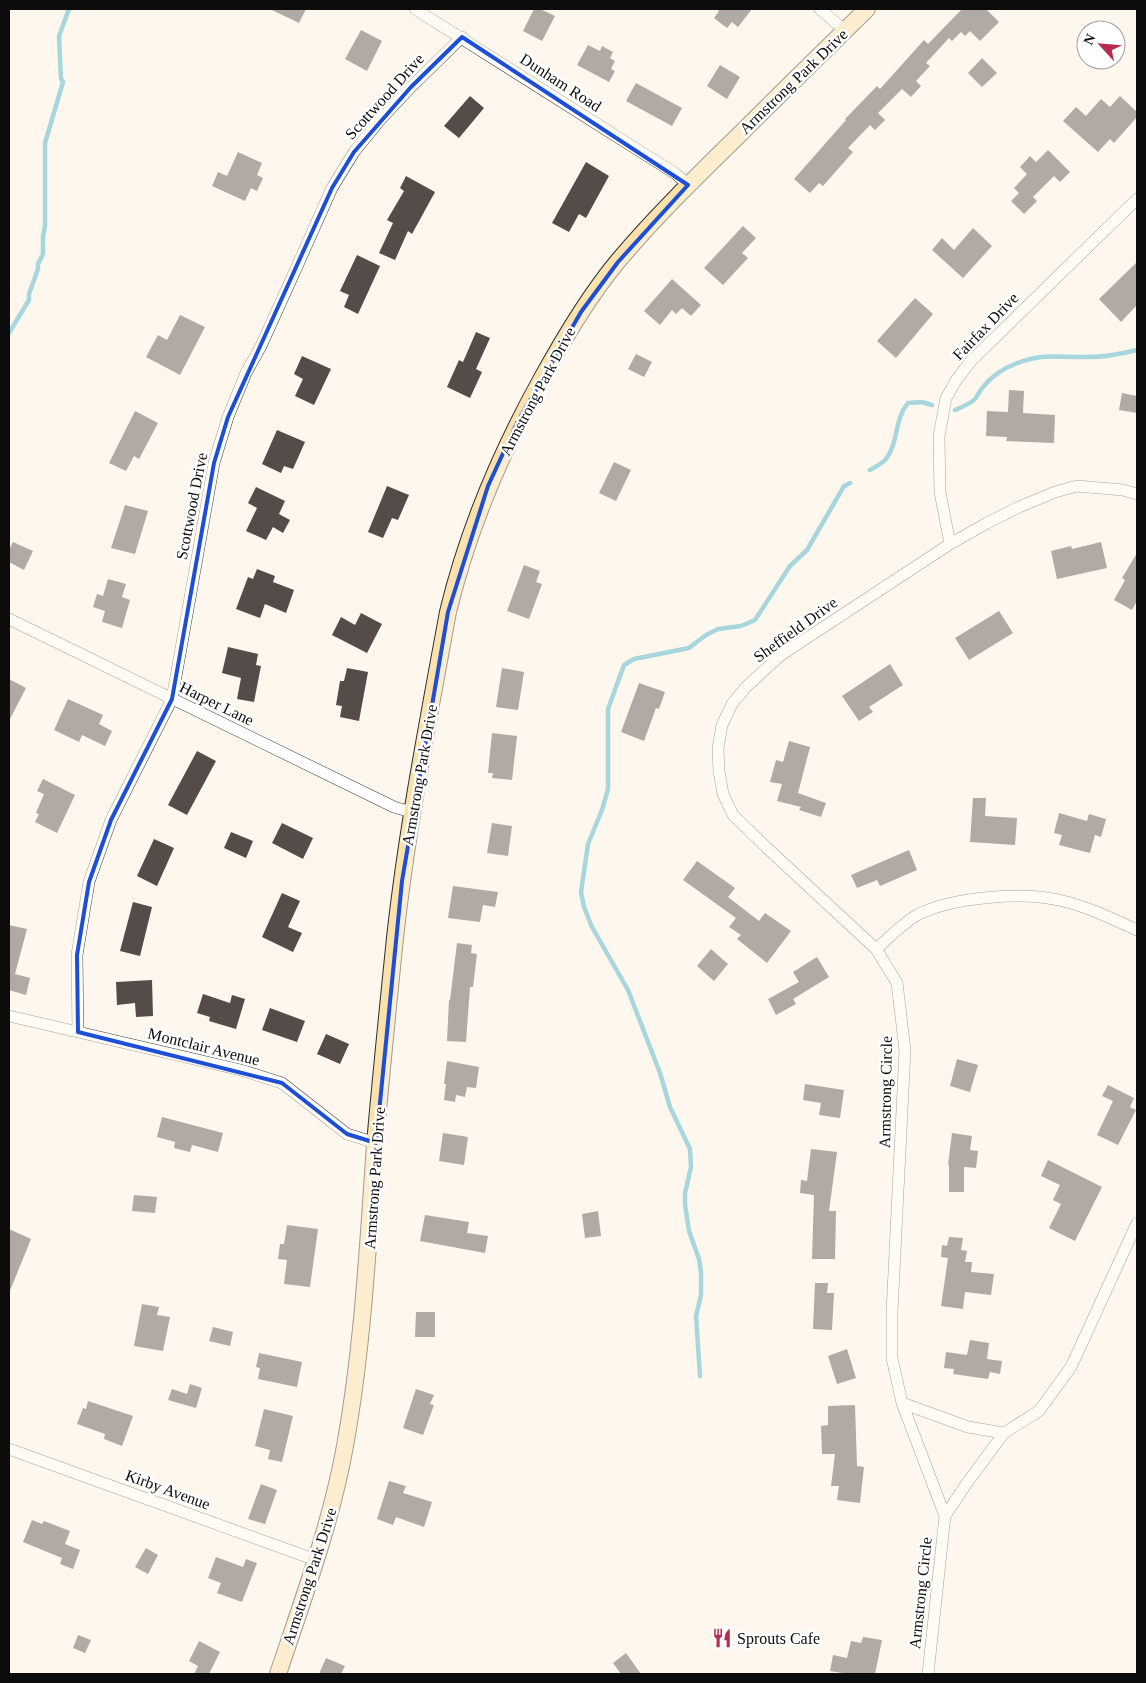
<svg xmlns="http://www.w3.org/2000/svg" width="1146" height="1683" font-family="'Times New Roman',serif">
<rect width="100%" height="100%" fill="#fef7ed"/>
<g fill="none" stroke-linecap="round" stroke-linejoin="round">
<path stroke="#3eadc7" stroke-width="4.5" d="M9,333L29,300V294L38,269V264L43,254V236L45,226V143L63,82L61,79L59,36L69,9
M955,410C962,407 970,404 975,399C978,395 980,390 984,386C991,377 1004,368 1015,364C1043,352 1060,358 1088,357C1105,357 1121,354 1137,350
M870,470C875,467 883,463 886,459C899,442 894,419 908,403L922,402L932,405
M700,1376L696,1316L701,1295V1272L699,1259L689,1231L685,1205V1193L691,1167L690,1149L670,1107L660,1073L628,990L592,927L584,907L581,892L588,844L602,810L608,789V709L624,665L634,659L689,648L706,635L718,629L741,626L755,620L790,566L807,550L844,486L850,483"/>
</g>
<path fill="#554b49" d="M270,9H306L299,23Z
M534,9H540L555,16L542,41L523,31Z
M716,9H752L738,27L732,22L727,28L714,18L719,11Z
M962,9H986L999,22L980,41L970,31L965,36L961,32L952,41L949,38L926,63L930,66L916,81L921,86L911,97L902,89L878,113L885,120L875,130L870,125L848,148L853,152L823,186L819,183L810,193L794,179L846,120L845,119L877,86L880,89L924,40L928,44Z
M361,30L382,41L367,71L345,59Z
M588,45L600,51L602,46L613,52L610,58L615,61L611,69L615,71L609,82L577,65Z
M982,58L997,73L982,87L968,73Z
M720,65L740,77L727,99L707,86Z
M636,83L682,108L672,126L626,101Z
M470,96L484,108L459,138L444,126Z
M1120,96L1137,112V117L1114,143L1110,139L1098,152L1063,121L1076,107L1086,116L1101,99L1110,107Z
M1048,150L1070,172L1060,182L1054,176L1033,197L1037,201L1024,214L1011,201L1019,193L1014,188L1027,174L1020,167L1030,156L1036,162Z
M238,152L262,163L257,175L263,178L257,191L251,188L245,201L212,186L218,172L227,176Z
M586,162L609,176L586,218L579,214L569,232L552,223Z
M406,176L435,192L412,234L408,231L395,260L379,253L393,223L387,220L404,191L400,188Z
M743,226L756,238L742,253L748,258L723,285L704,268Z
M973,228L992,246L963,278L932,250L942,238L954,250Z
M357,255L380,266L358,314L344,307L349,295L340,291Z
M1137,262V305L1121,322L1099,299Z
M672,279L701,305L691,316L682,308L676,314L672,310L660,325L644,311Z
M915,298L933,314L896,358L877,341Z
M180,315L205,327L180,375L146,357L158,335L167,340Z
M476,332L490,338L476,369L482,372L470,398L447,387L459,360L463,362Z
M636,354L652,362L644,377L628,369Z
M302,356L331,369L314,405L295,396L303,379L294,374Z
M1009,390L1024,391L1023,413L1055,415L1054,443L1006,441L1007,437L986,436L987,411L1008,412Z
M1122,393L1137,396V413L1119,410Z
M135,411L158,423L139,459L134,456L126,471L109,463Z
M277,430L305,442L293,469L284,466L281,473L262,464Z
M614,462L631,470L616,501L599,493Z
M387,486L409,495L398,520L392,518L383,538L368,532Z
M256,487L285,501L279,514L290,520L283,533L273,527L266,540L246,531L257,508L248,503Z
M125,505L148,511L135,554L111,548Z
M13,542L33,551L24,570L9,562V550Z
M1101,542L1107,568L1057,579L1051,551L1071,546L1072,549Z
M1137,553V601L1132,610L1114,600L1125,580L1122,578Z
M524,565L540,571L536,582L542,584L529,619L507,611Z
M257,569L275,576L273,582L294,590L286,613L265,604L260,618L236,609L248,577L253,579Z
M108,579L126,584L122,597L130,600L122,628L102,622L105,611L93,607L97,594L103,596Z
M999,611L1013,633L969,660L955,638Z
M361,613L382,624L367,653L332,635L341,617L355,625Z
M228,647L258,654L256,665L261,666L254,702L237,699L241,678L222,673Z
M890,664L903,685L869,707L873,712L859,721L842,696Z
M347,668L368,672L359,721L340,717L342,706L336,705L340,681H344Z
M502,668L524,672L518,710L496,707Z
M9,679L26,688L9,721Z
M639,683L665,692L659,709L656,708L644,741L621,732Z
M68,699L103,715L99,724L112,731L105,746L82,735L79,742L54,730Z
M492,733L517,736L512,780L492,778L493,773H488Z
M789,741L810,747L798,793L826,803L821,817L799,810L801,807L777,801L782,784L770,782L776,760L783,762Z
M197,751L216,761L187,815L168,805Z
M43,779L75,795L57,833L35,822L39,814L36,813L44,794L37,791Z
M973,798H986L985,816L1017,818L1015,845L970,842Z
M1059,813L1087,821L1089,814L1106,819L1101,837L1095,835L1090,853L1059,845L1062,835L1054,833Z
M282,823L313,838L303,859L272,843Z
M492,823L512,826L508,856L487,853Z
M231,832L253,841L246,858L224,848Z
M154,839L174,848L157,886L137,876Z
M909,850L917,870L880,886L877,880L857,888L851,875Z
M697,861L735,888L728,897L759,921L765,913L791,931L767,963L737,939L741,935L729,927L736,918L683,880Z
M453,886L498,892L495,907L483,905L480,922L448,918Z
M282,893L300,901L288,927L302,933L293,952L262,937Z
M133,902L152,907L140,956L120,951Z
M9,925L27,929L15,974L30,978L26,995L9,990Z
M457,943L472,945L471,953L477,954L473,987H470L466,1042L447,1041L449,1000H450Z
M711,949L728,964L714,981L697,966Z
M817,957L829,977L793,999L796,1004L776,1015L768,999L799,982L793,972Z
M152,980L153,1016L136,1017L135,1003L117,1005L116,982Z
M203,994L230,1003L232,995L245,999L236,1029L209,1021L210,1017L197,1013Z
M270,1008L305,1021L297,1042L262,1030Z
M326,1034L349,1044L340,1064L317,1054Z
M957,1059L978,1065L970,1092L950,1086Z
M447,1061L479,1067L476,1088L467,1087L465,1097L456,1095L455,1102L444,1100L446,1084H444Z
M805,1084L844,1090L840,1118L819,1115L821,1103L803,1100Z
M1108,1085L1134,1098L1130,1107L1136,1110L1118,1145L1097,1135L1113,1101L1102,1096Z
M162,1117L223,1133L218,1152L192,1145L190,1152L174,1148L175,1142L157,1137Z
M443,1133L468,1137L464,1165L439,1161Z
M952,1133L972,1136L970,1150L978,1151L976,1168L964,1167V1192H949V1165H948Z
M811,1149L837,1152L829,1211H836L835,1259H812L814,1195L800,1193L801,1180L807,1181Z
M1048,1160L1102,1187L1075,1241L1049,1228L1061,1204L1053,1200L1060,1185L1041,1176Z
M134,1195L157,1197L155,1213L132,1211Z
M598,1211L601,1236L585,1238L582,1214Z
M425,1215L469,1222L467,1233L488,1236L485,1253L420,1241Z
M287,1225L318,1229L310,1287L284,1284L287,1260L278,1259L280,1244H284Z
M9,1229L31,1239L9,1293Z
M949,1237L963,1238L961,1250L967,1251L965,1262H972L971,1272L994,1274L991,1295L965,1292L963,1309L941,1306L948,1258L941,1257L942,1245L947,1246Z
M815,1283H828L827,1293H834L832,1330L813,1329Z
M142,1304L159,1307L157,1315L170,1317L163,1351L134,1346Z
M416,1312H435V1337H415Z
M213,1327L233,1332L230,1346L209,1341Z
M970,1340L989,1343L987,1359L1002,1361L1000,1374L990,1372L988,1379L953,1374L954,1369L944,1368L946,1352L967,1355Z
M847,1349L856,1378L837,1384L828,1356Z
M259,1353L302,1362L297,1387L258,1379L260,1368L256,1367Z
M190,1384L202,1388L196,1408L168,1400L172,1389L187,1394Z
M416,1389L434,1395L430,1404L434,1405L423,1435L403,1428Z
M88,1401L133,1416L122,1446L104,1439L105,1434L77,1424L83,1408L86,1409Z
M855,1405L857,1466L864,1467L860,1503L837,1500L839,1486H831L835,1454H822L821,1426L828,1425V1406Z
M264,1409L293,1416L282,1462L268,1459L270,1450L255,1446Z
M389,1481L406,1486L403,1493L432,1502L424,1527L396,1517L393,1525L377,1519Z
M261,1484L277,1490L265,1524L248,1519Z
M32,1520L42,1524L44,1521L70,1531L65,1544L80,1550L73,1569L60,1564L62,1558L23,1542Z
M146,1548L158,1555L148,1574L135,1567Z
M216,1557L243,1567L246,1559L257,1563L242,1602L217,1593L221,1583L208,1578Z
M78,1635L91,1640L85,1653L73,1648Z
M863,1637L882,1640L875,1674H849L830,1671L833,1655L847,1658L851,1641L861,1643Z
M199,1641L220,1652L209,1674H194L198,1666L189,1661Z
M626,1653L641,1674H621L613,1663Z
M326,1658L345,1666L341,1674H319Z"/>
<g fill="none" stroke-linecap="round" stroke-linejoin="round">
<defs>
<path id="minor" d="M415,9L676,174L688,185
M820,9L845,31
M950,544L940,492L939,436L946,398L957,379L971,361L1137,199
M9,619L394,807L411,812
M876,949C888,939 903,923 917,915C952,897 1024,891 1063,901C1088,907 1113,919 1137,930
M9,1016L241,1070L282,1083L347,1134L376,1143
M78,1032L77,955L89,882L111,820L172,699L214,463L228,417L246,373L261,346L295,271L332,188L354,152L380,120L411,87L462,37
M902,1403L968,1427L1004,1433
M9,1449L316,1560
M945,1516L902,1403L892,1358V1312L905,1050L897,983L876,949L766,847L733,815L723,794L719,771L718,748L722,725L732,704L746,687L781,655L950,544L987,523L1019,507L1055,492L1077,486L1123,490L1137,494
M928,1674L945,1516L967,1483L1004,1433L1039,1411L1071,1367L1137,1223"/>
<path id="secondary" d="M278,1674C303,1599 331,1524 345,1446C363,1346 368,1245 375,1144C381,1075 388,1007 395,938C407,829 428,721 448,612C468,529 501,452 542,378C564,338 588,297 618,261C655,217 697,176 738,136C781,93 824,51 867,9"/>
</defs>
<use href="#minor" stroke="#3f3f3f" stroke-width="12"/>
<use href="#secondary" stroke="#2e2e2e" stroke-width="18"/>
<use href="#minor" stroke="#fff" stroke-width="11"/>
<use href="#secondary" stroke="#fbe1ab" stroke-width="16"/>
</g>
<path d="M0 0H1146V1683H0ZM462,37L688,185L618,262L581,312L517,423L488,486L448,612L402,881L376,1143L347,1134L282,1083L78,1032L77,955L89,882L111,820L172,699L214,463L228,417L332,188L354,152L411,87Z" fill="#fef7ed" fill-opacity=".55" fill-rule="evenodd"/>
<path fill="none" stroke="#1d4ed8" stroke-width="4" stroke-linejoin="round" d="M462,37L688,185L618,262L581,312L517,423L488,486L448,612L402,881L376,1143L347,1134L282,1083L78,1032L77,955L89,882L111,820L172,699L214,463L228,417L332,188L354,152L411,87Z"/>
<defs>
<symbol id="restaurant-bare" viewBox="-9 -9 18 18"><path d="M-5-6h1v4h1v-4h1v4h1v-4h1v5L-1.5 .5V6h-2V.5L-5-1ZM5-6V6H3V1.5H1.5Q1.5-4 5-6Z" fill="#b62b4f" stroke="#fff" stroke-width="2.5" paint-order="stroke"/></symbol>
</defs>
<g fill-rule="evenodd">
<use href="#restaurant-bare" x="708" y="1624" width="28" height="28"/>
</g>
<g text-anchor="middle" stroke-width="5" stroke-linejoin="round" paint-order="stroke">
<g font-size="16" fill="#0c0c0c" stroke="#fff">
<text transform="translate(793 81) rotate(-44)" y="6">Armstrong Park Drive</text>
<text transform="translate(561 82) rotate(33)" y="6">Dunham Road</text>
<text transform="translate(384 96) rotate(-48)" y="6">Scottwood Drive</text>
<text transform="translate(985 326) rotate(-46)" y="6">Fairfax Drive</text>
<text transform="translate(537 391) rotate(-62)" y="6">Armstrong Park Drive</text>
<text transform="translate(191 506) rotate(-79)" y="6">Scottwood Drive</text>
<text transform="translate(795 629) rotate(-36)" y="6">Sheffield Drive</text>
<text transform="translate(217 703) rotate(26)" y="6">Harper Lane</text>
<text transform="translate(419 775) rotate(-80)" y="6">Armstrong Park Drive</text>
<text transform="translate(204 1046) rotate(14)" y="6">Montclair Avenue</text>
<text transform="translate(885 1092) rotate(-89)" y="6">Armstrong Circle</text>
<text transform="translate(374 1178) rotate(-86)" y="6">Armstrong Park Drive</text>
<text transform="translate(168 1489) rotate(20)" y="6">Kirby Avenue</text>
<text transform="translate(309 1576) rotate(-72)" y="6">Armstrong Park Drive</text>
<text transform="translate(920 1593) rotate(-84)" y="6">Armstrong Circle</text>
</g>
<g font-size="16" fill="#0c0c0c" stroke="#fff" text-anchor="start">
<text x="737" y="1644">Sprouts Cafe</text>
</g>
</g>
<rect width="1146" height="1683" fill="none" stroke="#0c0c0c" stroke-width="20"/>
<g transform="translate(1101 45) rotate(296)"><circle r="24" fill="#ffffff" stroke="#9e9e9e"/>
<path d="M0-4L9 19L0 12L-9 19Z" fill="#b62b4f"/>
<text y="-8" font-size="14" font-weight="bold" text-anchor="middle" fill="#0c0c0c">N</text>
</g>
</svg>
